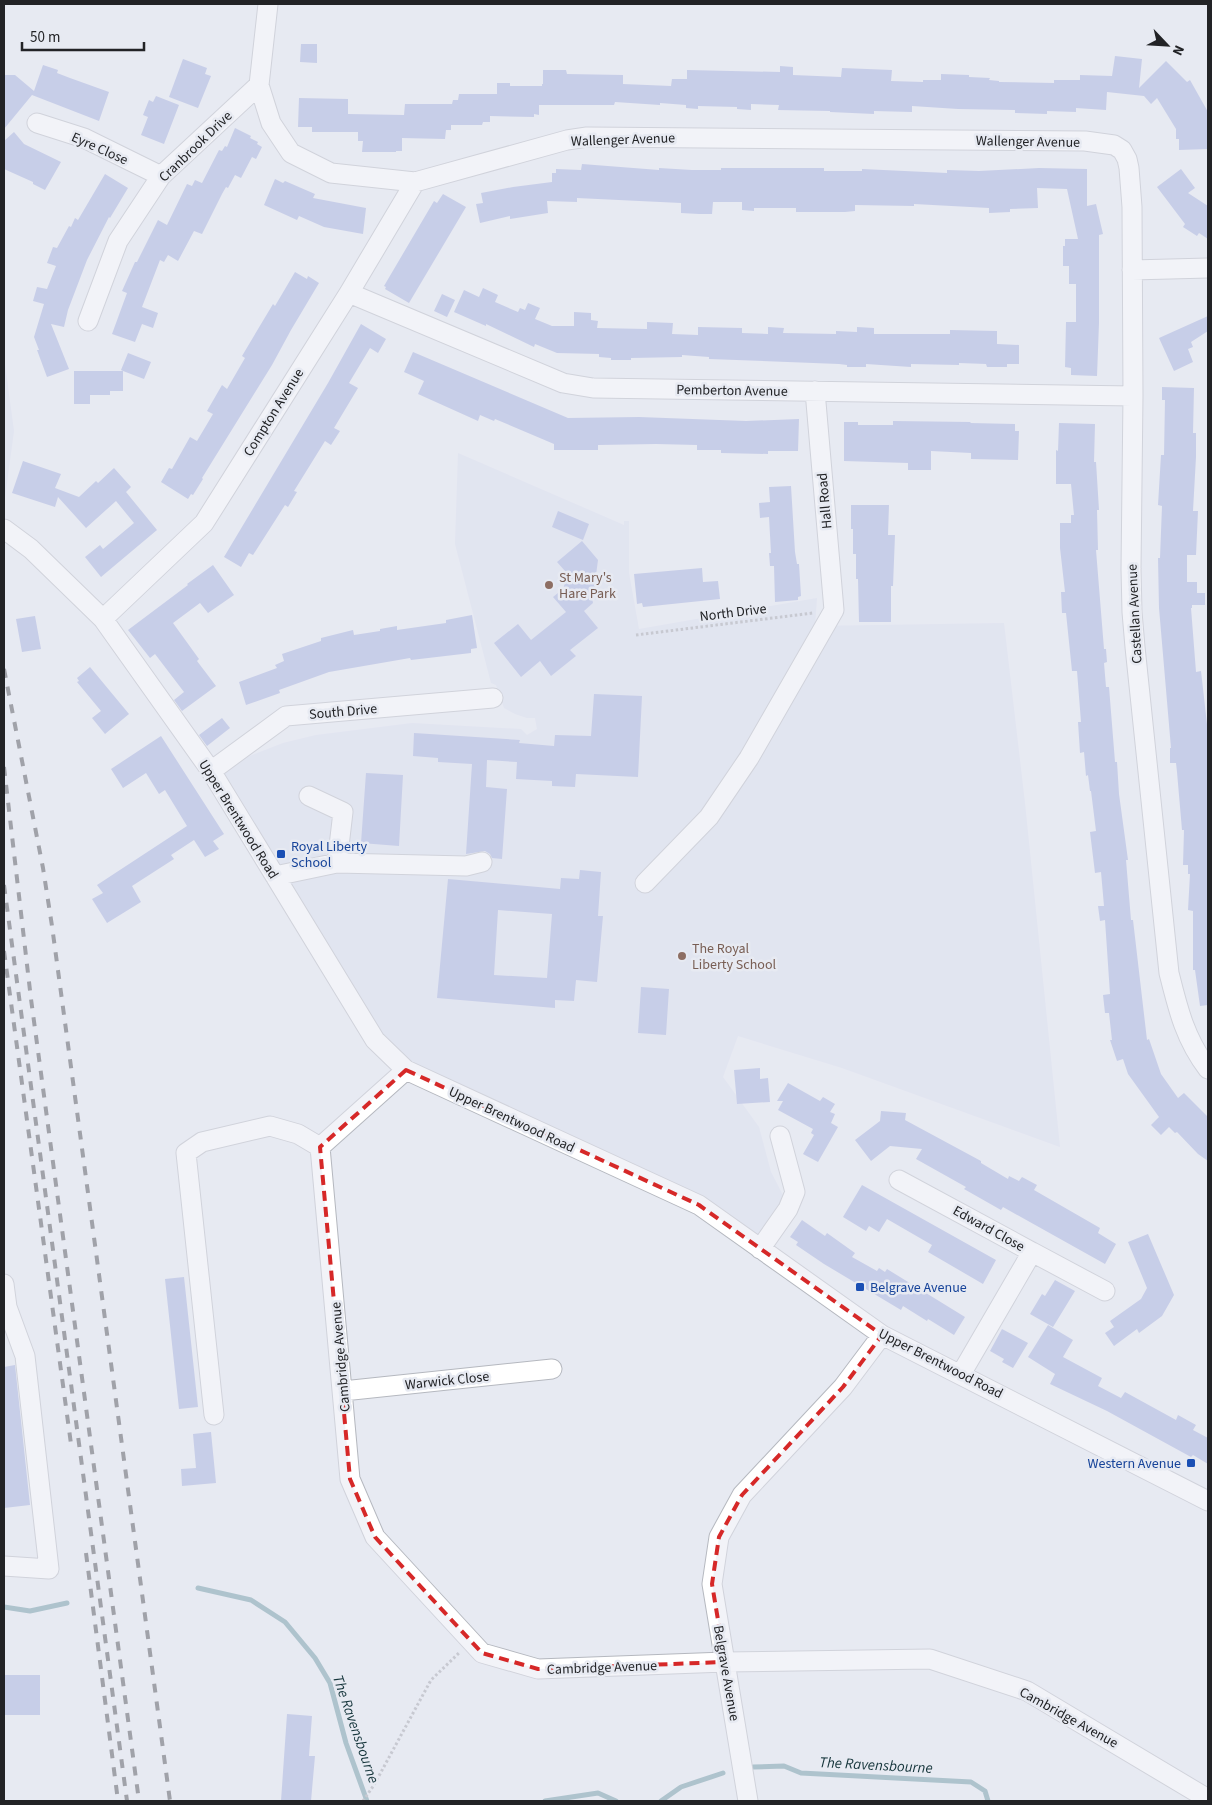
<svg xmlns="http://www.w3.org/2000/svg" width="1212" height="1805" font-family="'Source Sans 3',sans-serif">
<rect width="100%" height="100%" fill="#e7eaf2"/>
<path fill="#dadfee" d="M4,357L14,431L4,505Z
M458,453L624,525V521H629V573L639,629L817,598L815,626L1004,623L1025,803L1060,1147L842,1068L738,1036L723,1077L759,1127L771,1172L786,1201L760,1249L699,1205L406,1070L375,1040L211,771L283,743L316,735L412,723L521,729L527,735L537,729L535,718H527L515,714L504,708L496,685L491,683L455,544Z"/>
<g fill="none" stroke-linecap="round" stroke-linejoin="round">
<path stroke="#6996a0" stroke-width="5" d="M198,1588L251,1600L285,1622L315,1658L330,1683L346,1743L367,1801
M4,1607L30,1611L67,1603
M753,1767L784,1766L801,1773L971,1782L985,1791L988,1801
M545,1801L598,1793L616,1801
M661,1801L681,1787L723,1773"/>
</g>
<path fill="#a1addb" fill-rule="evenodd" d="M301,44H317V63L300,62Z
M1115,56L1142,59L1139,88L1166,61L1187,82L1190,80L1208,112V149L1179,150V139H1176V129L1157,98L1151,104L1144,96L1107,92L1106,110L1076,108V112L1047,111V114L1015,113V110L958,109L912,106V112L874,111V114L830,112V111L778,110L779,105L751,104V110L737,109V107L698,106V109L686,108V105L660,103V105L615,102L614,105H539V115L534,114V117L490,116V122H483L482,125H451V130H446L445,139L402,138V151H396V152H362L363,141H358V132H312V127H298L299,98L348,99V114L404,115L405,104H452L453,100H458L459,94H497V83H510V86H542V84H543V70H566L567,74L623,75V84L671,86L672,79H687V70L780,72V66L793,67V75L841,77L842,68L892,70L891,81L923,82V80H941V74L969,75V77L990,78L989,80L999,81V82L1054,83V80H1080V75L1112,76Z
M183,59L207,68L205,74L211,76L198,108L169,97Z
M43,65L58,70L57,73L70,78L109,92L99,121L32,95L4,129V75H15L34,91Z
M156,96L179,105L164,144L141,135L148,117L143,115L149,100L153,102Z
M235,128L251,136L250,138L258,142L257,144L262,147L256,159L252,157L241,178L235,175L228,188L226,187L222,194L202,234L194,231L178,261L168,255L164,262L160,260L142,307L158,313L153,328L142,324L135,342L112,334L127,293L122,291L135,262H137L158,220L167,225L187,184L192,186L195,180L202,183L219,150L222,151L225,146L227,147Z
M14,132L24,144L61,162L45,190L33,184V182L4,169V141Z
M582,164L659,170V168L692,170H721V168H824V171H862V169L947,173V170L979,171L1039,168L1087,169V206L1096,204L1103,234L1099,235V323L1097,376L1071,375V368L1065,367L1066,322H1076V284H1069V266H1063V246H1065V239H1078L1067,189L1037,188L1038,208L1010,209V212L989,213V208L914,204V206L855,205V211L845,212H796V208H754V211L742,210V202H713L712,214H699L681,213V203L577,198V202L547,201L548,213L510,219V216L480,223L476,204L483,203L481,193L513,187L552,182V173H556V169L581,170Z
M1181,169L1195,188L1188,193L1208,206V239L1199,233L1197,236L1183,227L1185,224L1157,187Z
M105,174L128,188L110,218L109,217L87,260L68,310L64,327L51,324L69,369L47,377L37,350H39L34,337L44,304L33,301L37,287L47,289L56,266L47,263L53,247L57,248L69,226L71,227L75,218L78,220Z
M275,179L283,183L285,181L315,194L313,198L366,208L363,234L324,227L299,216L297,220L264,205Z
M443,194L466,207L409,303L385,289L386,287L384,286L434,201L437,203Z
M295,272L307,279L308,276L319,283L291,330L272,365L202,478L203,479L193,495L191,494L188,499L161,482L169,468L172,469L190,437L197,441L213,414L207,411L222,385L227,389L245,358L242,356L273,304L275,306Z
M483,288L498,295L495,302L518,312L520,308L525,310L528,303L540,308L535,319L552,326H574V312L591,313V320L598,321L597,328L647,329V322L673,323L672,334L698,335V327L742,328V333L768,334V327L784,328L783,333L836,334V331L857,332V327L874,328V334H950V330L997,331V344L1019,345V364H1007V367H987L986,364L959,363V365L911,364V367L866,364V367H847V365L839,364L709,359V357L682,355V357L631,358V360H611V358L599,357V354L557,353L535,344L534,347L486,324V326L454,312L464,290L479,297Z
M442,294L455,300L447,317L434,311Z
M1208,316V331L1191,342L1193,347L1188,349L1193,362L1174,371L1159,338Z
M361,324L386,339L378,353L370,348L349,383L358,388L334,428L340,431L331,445L325,441L294,491L297,492L288,507L285,505L253,555L249,553L241,567L224,557L328,383Z
M413,352L568,418L639,417L746,421L799,419L798,451H768V454L721,453V450H697V445L656,444L598,445V450H554V444L495,419L494,421L480,415L478,421L418,394L424,381L404,372Z
M128,353L151,362L144,379L123,371V391H110V395H90V404H74V371H123L121,370Z
M1162,387L1194,388L1193,433H1196V457L1193,511H1198L1196,555H1187V582H1197V593H1205V605H1192V608H1191L1196,672L1201,671L1208,733V1005L1200,1006L1195,970H1193V911L1188,910L1190,874H1188V865H1183L1184,830H1182L1177,772L1176,763H1170V748H1171L1159,608L1158,558H1160L1162,506L1158,505L1161,455H1164L1165,400H1162Z
M893,421L971,422L970,423L1015,424V431H1019L1018,460L971,459V453L931,451V470H908V463L844,461V422H858V425H893Z
M1059,423L1095,424L1094,462H1096L1099,510H1097L1098,550H1096L1104,649H1106L1107,662L1104,663L1106,687H1109L1115,762H1117L1119,794L1128,860H1126L1131,920H1133L1147,1040L1149,1039L1161,1074L1178,1098L1184,1093L1208,1117V1161L1198,1154L1177,1132L1175,1133L1169,1127L1161,1135L1151,1125L1159,1117L1128,1074L1123,1059L1117,1061L1110,1040H1112L1109,1013H1105L1103,995L1110,994L1105,920L1100,921L1098,906H1104L1101,872L1095,873L1090,832L1096,831L1091,791H1090L1088,775L1086,776L1084,752L1080,753L1078,722H1081L1077,671H1072L1066,613H1062L1061,592H1065L1060,548V523H1071V515H1074L1071,484H1056V450L1058,451Z
M23,461L61,474L55,488L79,497L96,481L98,483L114,468L131,487L126,492L157,530L101,577L85,557L100,545L103,549L134,523L116,501L86,528L58,497L55,507L12,493Z
M791,486L795,552L797,564H799L801,596L798,597V600L775,602L774,566H770L769,553H771L769,517L760,518L759,503L770,502L769,487Z
M851,505H889L888,535H895L893,586H891V622H859L858,579H856V554H853V529H851Z
M558,511L589,524L583,540L552,527Z
M582,541L598,560L596,575L600,576L598,588L591,593L593,603L584,611L598,628L570,650L576,656L551,676L540,661L521,677L494,643L518,624L531,640L566,612L553,597L564,588L565,571L557,562Z
M213,565L234,595L208,613L200,603L173,623L199,659L197,661L216,686L182,711L174,700L184,692L155,654L150,658L128,630L188,585L187,584Z
M702,568L703,582L718,581L720,599L643,607L642,603L637,604L634,574Z
M472,615L477,648L471,649V653L411,660L410,658L329,672L279,690L280,693L246,705L239,682L277,668L275,665L284,661L282,654L321,641V638L353,630L354,635L380,631V629L397,626V630L446,623V620Z
M35,616L41,649L22,652L16,619Z
M90,667L129,714L105,734L92,718L101,711L77,682L79,681L77,678Z
M594,694L642,696L638,777L576,774L575,787L552,786V781L516,779L517,762L487,760L486,787L507,789L502,859L492,858L490,854L485,851L466,854L472,764L438,762V758L413,756L414,733L520,740L519,743L554,746L555,735L591,736Z
M222,718L230,728L207,746L199,735Z
M161,736L224,834L213,841L219,849L205,857L194,840L171,855L174,859L132,886L141,902L107,923L92,899L103,893L97,885L187,826L165,790L159,794L146,773L123,788L111,769Z
M366,773L403,775L399,846L361,843Z
M580,870L601,872L598,916H603L597,982L576,980L574,1001L555,1000V1008L437,998L448,879L560,889L561,878L579,879ZM498,910L552,914L547,978L494,975Z
M641,987L669,989L666,1035L638,1033Z
M760,1068V1079L768,1078L770,1102L737,1104L734,1070Z
M788,1083L820,1101L823,1097L835,1104L830,1112L835,1114L831,1123L838,1127L818,1162L803,1154L814,1135L811,1133L813,1129L778,1110L783,1101H777Z
M881,1111L906,1113L905,1120L981,1161V1163L1008,1179L1009,1176L1019,1181L1022,1177L1037,1185L1034,1190L1100,1228L1098,1233L1116,1244L1105,1264L1003,1207L1001,1210L964,1189L966,1187L916,1159L922,1149L890,1146L871,1161L855,1140L880,1121Z
M862,1185L996,1260L983,1284L928,1252L932,1245L887,1219L879,1232L869,1226L866,1231L843,1217Z
M802,1220L825,1236L827,1233L855,1253L852,1257L877,1271L879,1268L885,1272L887,1269L965,1317L954,1335L928,1319L927,1321L903,1306L901,1310L824,1264L796,1245L798,1242L790,1237Z
M1148,1234L1174,1295L1162,1316L1139,1333L1137,1329L1114,1346L1105,1333L1114,1327L1110,1321L1141,1299L1147,1288L1128,1242Z
M184,1277L198,1407L179,1409L165,1279Z
M1055,1280L1075,1291L1053,1327L1030,1314L1042,1294L1045,1296Z
M1048,1325L1073,1340L1063,1357L1102,1378L1098,1386L1121,1398L1125,1392L1176,1420L1178,1415L1196,1425L1193,1430L1208,1438V1464L1193,1455L1191,1457L1107,1411L1050,1384L1055,1374L1028,1357Z
M1002,1329L1028,1343L1013,1368L1002,1362L1004,1359L990,1351Z
M15,1365L30,1505L4,1508V1367Z
M211,1432L216,1483L182,1486L181,1469L196,1468L193,1434Z
M4,1675H40V1715H4Z
M287,1714L312,1716L309,1756H315L311,1801H281Z"/>
<g fill="none" stroke-linecap="round" stroke-linejoin="round">
<defs>
<path id="minor" d="M268,4L259,85L271,123L291,153L331,173L415,182L567,140L587,137L1085,141L1114,145L1122,150L1127,159L1129,168L1132,207L1133,396L1131,569L1132,612L1135,647L1169,973C1178,1009 1185,1039 1208,1069
M37,123L84,138L161,176
M1132,270L1208,268
M349,293L563,383L593,388L1133,396
M88,321L118,241L161,176L259,85
M4,529L31,549L103,619L211,771L375,1040L406,1070L699,1205L882,1335L1208,1501
M103,619L204,523L349,293L415,182
M211,771L286,716L493,698
M337,863L466,866L482,862
M275,876L337,863L343,812L309,796
M645,883L709,817L749,758L834,610L815,391
M406,1070L320,1147L350,1479L375,1537L482,1653L538,1669L725,1662L930,1659L1027,1691L1208,1799
M899,1180L1032,1252L961,1374
M760,1249L788,1209L795,1192L780,1136
M1032,1252L1105,1291
M4,1284L7,1307H4
M343,1391L552,1369
M214,1415L186,1153L202,1142L270,1126L298,1134L320,1147
M4,1566L49,1569L25,1356L7,1307
M748,1801L712,1584L719,1537L742,1495L843,1387L882,1335"/>
</defs>
<use href="#minor" stroke="#b5b8bf" stroke-width="21"/>
<path stroke="#a0a2a8" stroke-width="3" stroke-dasharray="2.5 2.5" stroke-linecap="butt" d="M636,635L813,613
M363,1801L374,1785L431,1680L460,1652"/>
<use href="#minor" stroke="#fff" stroke-width="19"/>
<path stroke="#4b4c50" stroke-width="4" stroke-dasharray="9 9" stroke-linecap="butt" d="M4,669L43,868L52,926L170,1801
M4,767L31,999L139,1801
M4,885L127,1801
M4,951L71,1444
M86,1553L118,1801"/>
</g>
<path d="M0 0H1212V1805H0ZM406,1070L699,1205L882,1335L843,1387L742,1495L719,1537L712,1584L725,1662L538,1669L482,1653L375,1537L350,1479L320,1147Z" fill="#e7eaf2" fill-opacity=".55" fill-rule="evenodd"/>
<path fill="none" stroke="#d62828" stroke-width="4" stroke-dasharray="10 6" stroke-linejoin="round" d="M406,1070L699,1205L882,1335L843,1387L742,1495L719,1537L712,1584L725,1662L538,1669L482,1653L375,1537L350,1479L320,1147Z"/>
<g fill="#8d6e63" stroke="#e7eaf2" stroke-width="2">
<circle cx="549" cy="585" r="5"/>
<circle cx="682" cy="956" r="5"/>
</g>
<g fill="#1a4fb4" stroke="#e7eaf2" stroke-width="2">
<rect x="276" y="849" width="10" height="10" rx="2.5"/>
<rect x="855" y="1282" width="10" height="10" rx="2.5"/>
<rect x="1186" y="1458" width="10" height="10" rx="2.5"/>
</g>
<g text-anchor="middle" stroke-width="5" stroke-linejoin="round" paint-order="stroke">
<g font-size="14" fill="#222326" stroke="#e7eaf2">
<text transform="translate(623 139) rotate(-2)" y="5">Wallenger Avenue</text>
<text transform="translate(1028 141) rotate(1)" y="5">Wallenger Avenue</text>
<text transform="translate(195 146) rotate(-44)" y="5">Cranbrook Drive</text>
<text transform="translate(100 148) rotate(24)" y="5">Eyre Close</text>
<text transform="translate(732 390) rotate(1)" y="5">Pemberton Avenue</text>
<text transform="translate(273 412) rotate(-58)" y="5">Compton Avenue</text>
<text transform="translate(824 501) rotate(-95)" y="5">Hall Road</text>
<text transform="translate(733 612) rotate(-7)" y="5">North Drive</text>
<text transform="translate(1134 614) rotate(-93)" y="5">Castellan Avenue</text>
<text transform="translate(343 711) rotate(-5)" y="5">South Drive</text>
<text transform="translate(239 819) rotate(58)" y="5">Upper Brentwood Road</text>
<text transform="translate(512 1119) rotate(25)" y="5">Upper Brentwood Road</text>
<text transform="translate(989 1228) rotate(29)" y="5">Edward Close</text>
<text transform="translate(340 1357) rotate(-95)" y="5">Cambridge Avenue</text>
<text transform="translate(941 1363) rotate(27)" y="5">Upper Brentwood Road</text>
<text transform="translate(447 1380) rotate(-6)" y="5">Warwick Close</text>
<text transform="translate(602 1667) rotate(-2)" y="5">Cambridge Avenue</text>
<text transform="translate(727 1673) rotate(80)" y="5">Belgrave Avenue</text>
<text transform="translate(1069 1717) rotate(29)" y="5">Cambridge Avenue</text>
</g>
<g font-size="14" fill="#785e54" stroke="#e7eaf2" text-anchor="start">
<text x="559" y="582">St Mary's<tspan x="559" dy="16">Hare Park</tspan></text>
<text x="692" y="953">The Royal<tspan x="692" dy="16">Liberty School</tspan></text>
</g>
<g font-size="14" fill="#164399" stroke="#e7eaf2" text-anchor="start">
<text x="291" y="851">Royal Liberty<tspan x="291" dy="16">School</tspan></text>
<text x="870" y="1292">Belgrave Avenue</text>
<text x="1181" y="1468" text-anchor="end">Western Avenue</text>
</g>
<g font-size="15" font-style="italic" fill="#14343a" stroke="#e7eaf2">
<text transform="translate(356 1729) rotate(71)" y="5">The Ravensbourne</text>
<text transform="translate(876 1765) rotate(3)" y="5">The Ravensbourne</text>
</g>
</g>
<rect width="1212" height="1805" fill="none" stroke="#222326" stroke-width="10"/>
<g transform="translate(1167 45) rotate(115)" stroke="#e7eaf2" stroke-width="4" paint-order="stroke">
<path d="M0-4L9 19L0 12L-9 19Z" fill="#222326"/>
<text y="-8" font-size="14" font-weight="bold" text-anchor="middle" fill="#222326">N</text>
</g>
<path d="M22 42v8h122v-8" fill="none" stroke="#222326" stroke-width="2.5"/>
<text x="30" y="42" font-size="15" fill="#222326" stroke="#e7eaf2" stroke-width="4" paint-order="stroke">50 m</text>
</svg>
